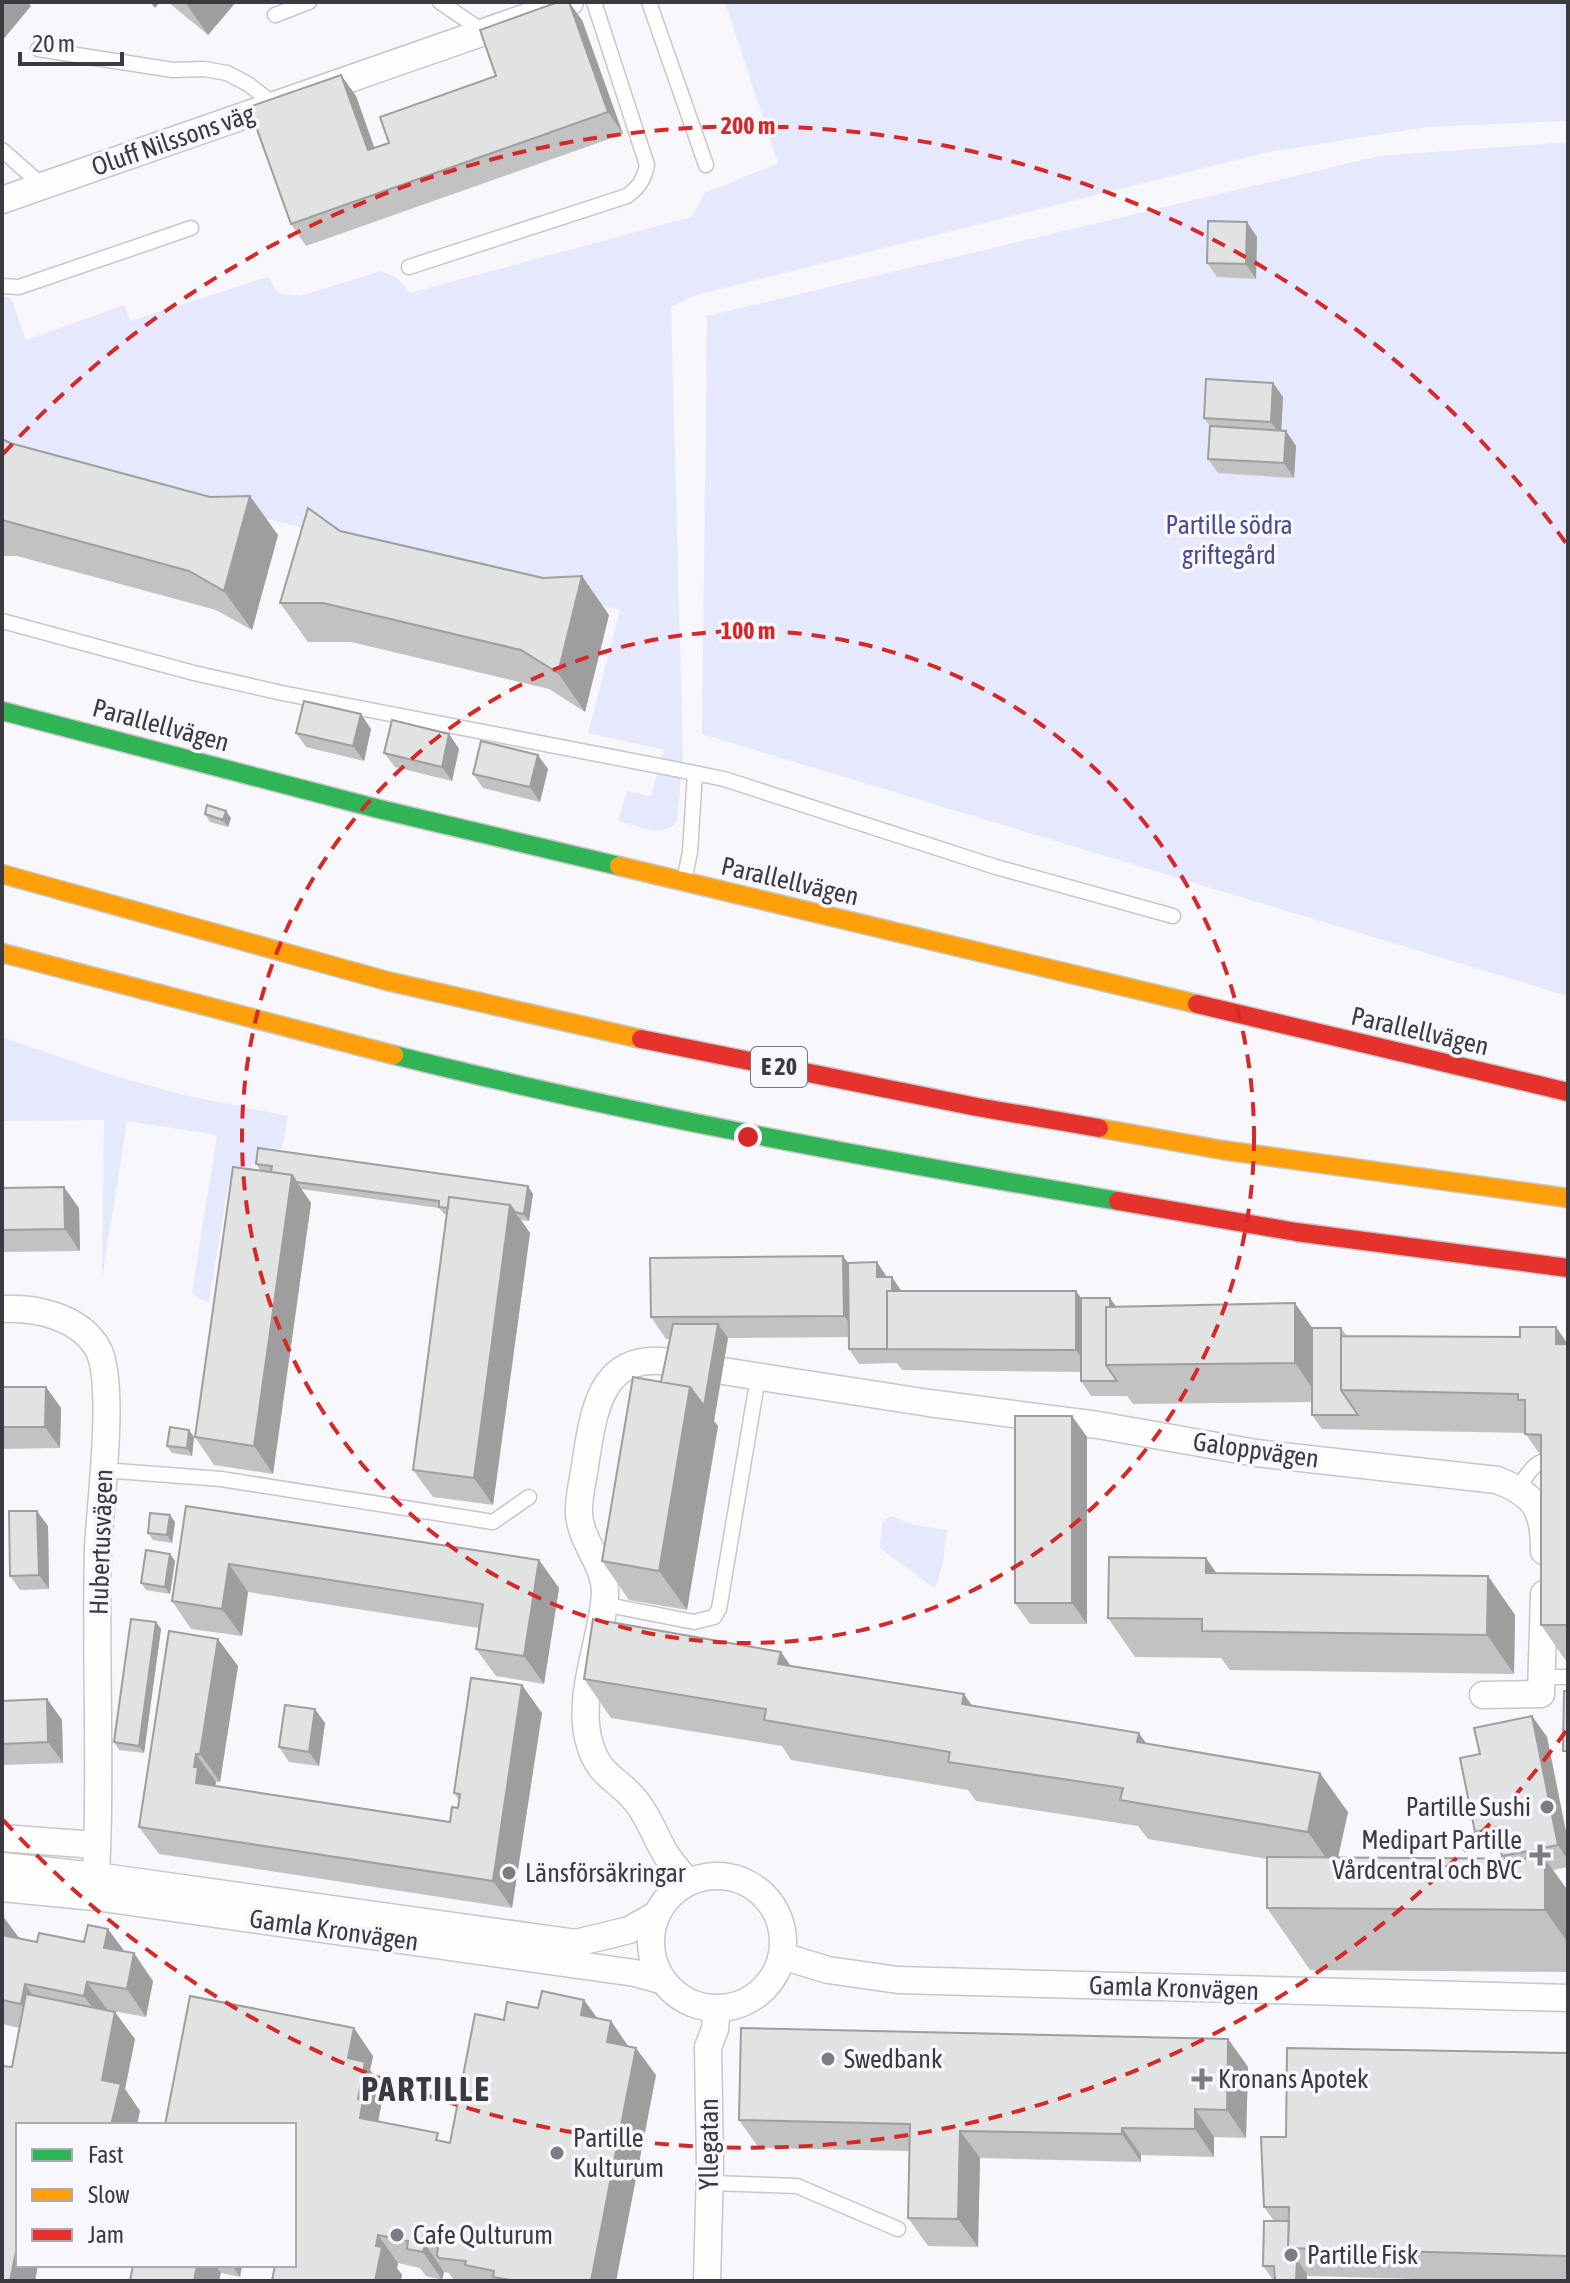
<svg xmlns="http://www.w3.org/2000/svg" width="1570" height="2283" font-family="'Asap Condensed',sans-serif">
<rect width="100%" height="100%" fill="#f8f8fc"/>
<path fill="#e6e8fd" d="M725,2H1568V121L1427,127L1268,152L696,295L671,307L683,755L677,821C663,840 637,825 618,821L627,791L651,796L664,750L588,733L620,610L2,450V296L11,298L26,340L124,305L130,321L268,277L278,293L300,296L381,271L396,277L410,293L691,217L705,193L778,163Z
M1557,143L1568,144V996L702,734L707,316L1379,156Z
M2,1037L112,1075L183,1095L288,1116L282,1149L268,1148L259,1159L228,1186L209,1302L199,1299L192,1293L217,1135L127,1121L102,1279L104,1120L2,1121Z
M891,1516L914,1525L947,1530L943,1562L935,1589L880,1548L882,1522Z"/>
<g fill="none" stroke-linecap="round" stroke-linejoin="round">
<defs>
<path id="lane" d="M440,2L484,32
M649,2L706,165
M275,15L309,2
M38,49L173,70L204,69L227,73L248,84L275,105
M2,150L43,186
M409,267L627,196C639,187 644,180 647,165L594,2
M2,286L19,287L191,228
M2,621L194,673L282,693L695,773
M684,881L690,852L695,773L724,779L996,867L1173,916
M103,1470L221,1479L493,1522L529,1497
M1518,1488C1528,1474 1534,1460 1553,1459
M603,1604L694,1622L714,1617L719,1609L758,1377
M1542,1677H1568
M710,2183L797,2186L898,2229"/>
<path id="street" d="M2,200L570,2
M2,1309C36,1307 80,1317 98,1349C116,1383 100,1505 98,1548C95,1663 102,1779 95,1894
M678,1363C605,1349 595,1400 586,1459C584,1477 578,1496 579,1514C581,1543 606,1565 605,1594C602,1641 575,1698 590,1745C600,1777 616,1777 635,1800C648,1815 655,1836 665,1853C672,1864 680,1873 688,1882
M723,1371L929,1403L1098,1425L1256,1453L1497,1480C1536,1495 1544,1510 1544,1551
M1483,1695L1541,1694L1544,1594
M2,1838L96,1845
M2,1866L96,1876L576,1943L629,1930L654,1916
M651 1942a66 66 0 1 1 132 0a66 66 0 1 1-132 0Z
M2,1888L95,1897L635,1973L664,1981
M782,1956L828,1970L898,1980L1568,1998
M707,2281L710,2166L708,2047L715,2029L717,2008"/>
<path id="fast" d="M2,711L379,809L619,866
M394,1055C633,1115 875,1159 1118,1201"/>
<path id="slow" d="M619,866L1197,1004
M2,874L387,981L641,1039
M2,953L394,1055
M1099,1128L1222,1150L1568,1198"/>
<path id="jam" d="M1197,1004L1568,1092
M641,1039L977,1107L1099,1128
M1118,1201L1296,1232L1568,1268"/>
</defs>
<use href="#lane" stroke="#c7c7cb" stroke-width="17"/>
<use href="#street" stroke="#c7c7cb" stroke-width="29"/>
<use href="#fast" stroke="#c7c7cb" stroke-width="21"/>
<use href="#slow" stroke="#c7c7cb" stroke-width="21"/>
<use href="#jam" stroke="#c7c7cb" stroke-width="21"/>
<use href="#lane" stroke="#fefeff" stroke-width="14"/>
<use href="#street" stroke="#fefeff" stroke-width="26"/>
<use href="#fast" stroke="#30b455" stroke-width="18"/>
<use href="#slow" stroke="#ff9f0a" stroke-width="18"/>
<use href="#jam" stroke="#e5322d" stroke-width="18"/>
</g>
<path fill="#c2c2c2" d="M168,2H236L208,35Z
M582,20L623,134L306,246L291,224L341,75L356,96L374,148L389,143Z
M1257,237L1256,279L1217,277L1207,263Z
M1273,383L1283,397L1281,431H1286L1296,446L1294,478L1218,473L1208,459L1210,426L1204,418Z
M2,439L10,443L278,535L252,630L216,610L17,556H2Z
M340,531L609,615L585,712L549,689L351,642H308L280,603Z
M371,729L364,761L306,747L296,733Z
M449,734L459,749L452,781L395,767L384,753Z
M548,769L540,802L483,788L473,774Z
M226,811L231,818L228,827L210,822L205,814Z
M256,1164L533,1194L529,1221L521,1220L530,1233L493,1505L433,1497L413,1470L447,1215L444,1214L439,1208L301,1189L311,1203L273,1474L214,1465L195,1437L261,1171Z
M2,1188L79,1208L80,1251L2,1252Z
M843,1256L848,1263L887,1277L902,1291H1076L1081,1298L1117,1307L1312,1328H1341L1347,1336L1520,1337L1556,1327L1568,1344V1664L1541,1625V1456L1525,1433L1322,1429L1312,1415V1402L1133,1404L1127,1396H1091L1081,1381V1372L902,1370L897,1363L859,1364L849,1349V1337L728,1338L714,1421L718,1426L687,1610L629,1600L602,1561L661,1382L670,1339H666L651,1317Z
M2,1387H46L61,1408L60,1448L2,1449Z
M1072,1416L1087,1437V1624H1030L1015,1603Z
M189,1430L194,1437L192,1456L172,1453L167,1446Z
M186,1506L539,1560L559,1588L544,1684L496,1676L476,1649L479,1628L248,1592L242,1636L191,1629L172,1601Z
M175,1522L172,1543L153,1540L148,1533Z
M48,1526L49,1589L20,1590L10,1576Z
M170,1554L175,1561L170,1594L146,1590L141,1583Z
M1206,1558L1216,1573L1488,1576L1515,1615L1514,1674L1230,1670L1221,1658L1135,1657L1108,1618Z
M156,1622L161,1629L144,1753L119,1750L114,1742Z
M781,1652L790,1665L964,1694L971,1705L1147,1744L1348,1812L1338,1857L1504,1858L1501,1851L1490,1853L1475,1832L1480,1754L1532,1716L1547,1737L1568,1842V1867L1553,1870L1568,1891V1972L1310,1970L1267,1908V1859L1148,1839L1138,1826L976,1801L968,1790L791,1760L782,1746L611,1718L584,1679Z
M238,1666L220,1782H216L215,1786L450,1822L458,1808L459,1800L454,1793L542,1713L512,1908L159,1854L139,1827Z
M47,1699L62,1720L63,1763L2,1765V1701Z
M325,1723L319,1766L289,1762L279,1747Z
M2,1915L19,1938L37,1942L124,1952L153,1981L146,2017L107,2010L135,2039L125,2089L140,2111L18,2125V2265H38L35,2281H2L12,2067L19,2028L2,2024Z
M597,2019L611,2021L628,2046L656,2075L616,2281H455L449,2273L444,2272L442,2280L426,2276L420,2268L398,2263L397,2268L402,2275L275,2265L373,2056L370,2070L384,2090L378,2122L450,2143L504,2020Z
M1228,2039L1248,2067L1246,2138L1214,2137V2157L1141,2155V2162L980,2158L978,2247L928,2246L908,2218L909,2151L759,2148L739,2120Z
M1568,2053V2281H1488L1308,2276L1307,2274V2281L1273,2280L1263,2266L1274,2221L1264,2207L1286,2137Z
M133,2265H242L240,2277L221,2273Z"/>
<path fill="#9e9e9e" d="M2,2H28L31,6L2,41Z
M150,2H160L155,8Z
M185,2H236L208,35Z
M569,2L582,20L623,134L608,112Z
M341,75L356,96L383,172L368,150Z
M1247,222L1257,237L1256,279L1246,264Z
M1273,383L1283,397L1281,436L1271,422Z
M1286,431L1296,446L1294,478L1284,463Z
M250,496L278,535L252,630L224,591Z
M582,576L609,615L585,712L558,673Z
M361,714L371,729L364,761L353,746Z
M449,734L459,749L452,781L442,767Z
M538,755L548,769L540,802L530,787Z
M226,811L231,818L228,827L223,820Z
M292,1175L311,1203L273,1474L254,1446Z
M528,1186L533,1194L529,1221L524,1214Z
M64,1187L79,1208L80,1251L65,1229Z
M510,1205L530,1233L493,1505L474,1478Z
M843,1256L858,1277L859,1337L844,1316Z
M877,1262L887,1277H877Z
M892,1277L902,1292L891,1349Z
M1076,1291L1091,1312V1372L1076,1350Z
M1110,1298L1120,1312L1110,1313Z
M1295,1303L1322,1342V1402L1295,1363Z
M718,1324L728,1338L714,1421L718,1426L687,1610L659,1571L690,1387Z
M1556,1327L1568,1345L1556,1344Z
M46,1387L61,1408L60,1448L45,1427Z
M1072,1416L1087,1437V1624L1072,1603Z
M189,1430L194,1437L192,1456L187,1448Z
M37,1511L48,1526L49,1589L39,1575Z
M170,1515L175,1522L172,1543L167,1535Z
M170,1554L175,1561L170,1594L165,1587Z
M1206,1558L1233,1597L1206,1573Z
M539,1560L559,1588L544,1684L524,1656Z
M229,1564L248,1592L242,1636L222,1609Z
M1488,1576L1515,1615L1514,1674L1487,1635Z
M156,1622L161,1629L144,1753L139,1746Z
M218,1639L238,1666L220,1782L200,1754Z
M781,1652L808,1691L778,1664Z
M522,1685L542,1713L512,1908L493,1881Z
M964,1694L991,1733L962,1704Z
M47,1699L62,1720L63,1763L48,1742Z
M315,1709L325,1723L319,1766L309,1752Z
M1532,1716L1547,1737L1568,1842V1860L1558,1845Z
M1139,1733L1166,1772L1137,1742Z
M196,1754L216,1782L214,1791L196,1783L194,1767Z
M1320,1773L1348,1812L1335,1871L1308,1832Z
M1545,1859L1568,1891V1943L1545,1910Z
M2,1915L22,1942L2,1940Z
M108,1929L128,1956L104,1948Z
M134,1953L153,1981L146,2017L127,1989Z
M87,1982L107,2009L104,2023L84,1996Z
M25,1984L44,2011L40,2032L21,2004Z
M584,2000L604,2027L581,2015Z
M115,2012L135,2039L125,2089L140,2111L137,2125H111L102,2080Z
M611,2021L630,2049L607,2042Z
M354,2028L373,2056L370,2070L384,2090L378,2122L360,2118L358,2099L348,2058Z
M1228,2039L1248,2067L1246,2138L1227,2110Z
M636,2048L656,2075L616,2281H591Z
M1195,2109L1214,2137V2157L1195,2129Z
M1122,2128L1141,2155V2162L1122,2134Z
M960,2131L980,2158L978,2247L958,2219Z
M378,2235L398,2263L397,2268L402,2275L401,2281H375L376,2246Z
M18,2242V2265H38L35,2281H10Z
M425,2244L444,2272L442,2280L423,2252Z
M1297,2260L1307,2274V2281H1296Z
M197,2265H215L221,2273L219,2281H194Z
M232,2265H242L240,2277Z"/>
<path fill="#e1e2e2" stroke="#9e9e9e" stroke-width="2" d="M558,2H569L608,112L291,224L249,107L341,75L368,150L389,143L380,117L496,76L480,30Z
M1208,221L1247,222L1246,264L1207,263Z
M1206,379L1273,383L1271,422L1204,418Z
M1210,426L1286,431L1284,463L1208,459Z
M2,439L10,443L210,497L250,496L224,591L189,571L2,520Z
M308,508L340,531L543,578L582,576L558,673L521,650L323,603H280Z
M304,701L361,714L353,746L296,733Z
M392,720L449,734L442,767L384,753Z
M481,741L538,755L530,787L473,774Z
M207,805L226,811L223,820L205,814Z
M258,1148L528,1186L524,1214L515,1212L510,1205L449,1197L448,1208L439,1207V1201L296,1182L292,1175L271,1172L272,1166L256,1164Z
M233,1167L292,1175L254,1446L195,1437Z
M64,1187L65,1229L2,1230V1188Z
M449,1197L510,1205L474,1478L413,1470Z
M843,1256L844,1316L651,1317L650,1258Z
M877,1262V1277H892V1291H887V1349H849L848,1263Z
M887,1291H1076V1350L887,1349Z
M1081,1298H1110V1307H1106V1365L1117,1381H1081Z
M1295,1303V1363L1106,1365V1307Z
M673,1324H718L704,1406L690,1387L661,1382Z
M1520,1327H1556V1344H1568V1625H1541V1435L1525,1434V1400H1518V1394L1341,1390V1336L1520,1337Z
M1312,1328H1341V1390L1358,1415H1312Z
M633,1377L690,1387L659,1571L602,1561Z
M2,1387H46L45,1427H2Z
M1015,1416H1072V1603H1015Z
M170,1427L189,1430L187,1448L167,1446Z
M186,1506L539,1560L524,1656L476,1649L483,1604L229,1564L222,1609L172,1601Z
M9,1511H37L39,1575L10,1576Z
M150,1513L170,1515L167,1535L148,1533Z
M146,1550L170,1554L165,1587L141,1583Z
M1109,1557L1206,1558V1573L1488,1576L1487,1635L1202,1631V1619L1108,1618Z
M131,1619L156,1622L139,1746L114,1742Z
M593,1619L781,1652L778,1664L964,1694L962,1704L1139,1733L1137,1742L1320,1773L1308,1832L1120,1800L1123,1788L948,1762L950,1752L764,1720L766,1709L584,1679Z
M169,1631L218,1639L200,1754H196L194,1767H198L196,1783L450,1822L452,1807L458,1808L460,1794L454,1793L471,1678L522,1685L493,1881L139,1827Z
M1564,1691H1568V1751H1563Z
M47,1699L48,1742L2,1744V1701Z
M285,1705L315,1709L309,1752L279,1747Z
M1532,1716L1558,1845L1502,1856L1496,1827L1475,1832L1460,1758L1480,1754L1474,1728Z
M1267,1857L1545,1859V1910L1267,1908Z
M88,1925L108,1929L104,1948L134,1953L127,1989L87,1982L84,1996L25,1984L21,2004L2,2000V1935L37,1942L39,1933L84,1942Z
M542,1991L584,2000L581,2015L611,2021L607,2042L636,2048L591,2281H515L493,2277L494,2271L465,2265L466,2261L439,2258L437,2255L438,2247L425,2244L423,2252L407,2249L408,2241L378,2235L376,2246L382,2247L375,2281H272L275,2265H294V2125H165L190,1996L354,2028L348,2058L365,2062L358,2099L363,2100L360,2118L438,2133L436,2140L450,2143L475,2014L504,2020L507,2002L538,2008Z
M26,1994L115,2012L102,2080L121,2084L111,2125H18V2242L10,2281H2V2066L12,2067Z
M741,2028L1228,2039L1227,2110L1195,2109V2129L1122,2128V2134L960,2131L958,2219L908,2218L910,2124L739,2120Z
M1287,2048L1568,2053V2256L1288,2248L1289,2207H1264L1261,2137H1286Z
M1264,2221H1289L1288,2248L1297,2260L1296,2281L1275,2280L1274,2266H1263Z
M133,2265H197L194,2281H130Z"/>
<g fill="none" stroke="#d62828" stroke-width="4" stroke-dasharray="14 10">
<circle cx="748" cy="1137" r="506"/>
<path d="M1566 1731A1011 1011 0 0 1 3 1820M3 454A1011 1011 0 0 1 1566 543"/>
</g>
<g fill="#7c7c82" stroke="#f7f7fd" stroke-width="3">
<circle cx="1547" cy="1807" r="8"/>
<path d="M1536 1843h8v8h8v8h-8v8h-8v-8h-8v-8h8z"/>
<circle cx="509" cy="1873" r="8"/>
<circle cx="828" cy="2059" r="8"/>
<path d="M1198 2067h8v8h8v8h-8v8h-8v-8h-8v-8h8z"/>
<circle cx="557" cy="2153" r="8"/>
<circle cx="397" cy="2235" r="8"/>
<circle cx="1291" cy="2255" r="8"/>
</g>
<g text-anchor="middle" stroke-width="7" stroke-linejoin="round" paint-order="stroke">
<rect fill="#f7f7fd" stroke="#737379" stroke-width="2" x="751" y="1047" width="56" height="40" rx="6"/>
<g font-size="24" font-weight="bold" fill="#3a3a40">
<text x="779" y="1075">E 20</text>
</g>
<g font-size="26" fill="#3a3a40" stroke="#f7f7fd">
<text transform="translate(173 140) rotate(-19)" y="9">Oluff Nilssons väg</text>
<text transform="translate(161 725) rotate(15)" y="9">Parallellvägen</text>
<text transform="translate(790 881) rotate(13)" y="9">Parallellvägen</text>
<text transform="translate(1420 1031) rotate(13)" y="9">Parallellvägen</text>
<text transform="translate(1256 1450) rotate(8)" y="9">Galoppvägen</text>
<text transform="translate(101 1542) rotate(-88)" y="9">Hubertusvägen</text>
<text transform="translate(334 1930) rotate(8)" y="9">Gamla Kronvägen</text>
<text transform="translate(1174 1988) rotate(2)" y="9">Gamla Kronvägen</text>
<text transform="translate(709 2144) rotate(-90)" y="9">Yllegatan</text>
</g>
<g font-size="26" fill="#4c4b8c" stroke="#f7f7fd">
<text x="1229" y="534">Partille södra<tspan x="1229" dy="30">griftegård</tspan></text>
</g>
<g font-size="26" fill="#3a3a40" stroke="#f7f7fd" text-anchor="start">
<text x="1531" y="1816" text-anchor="end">Partille Sushi</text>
<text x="1522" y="1849" text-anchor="end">Medipart Partille<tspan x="1522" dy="30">Vårdcentral och BVC</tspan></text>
<text x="525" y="1882">Länsförsäkringar</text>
<text x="844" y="2068">Swedbank</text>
<text x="1218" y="2088">Kronans Apotek</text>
<text x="573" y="2147">Partille<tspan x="573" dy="30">Kulturum</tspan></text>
<text x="413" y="2244">Cafe Qulturum</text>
<text x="1307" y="2264">Partille Fisk</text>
</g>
<g font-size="34" font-weight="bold" letter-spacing="2" fill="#3a3a40" stroke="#f7f7fd">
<text x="426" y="2101">PARTILLE</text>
</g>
</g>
<circle cx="748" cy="1137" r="12" fill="#d62828" stroke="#f7f7fd" stroke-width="4"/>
<g font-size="24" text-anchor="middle" font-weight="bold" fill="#d62828" stroke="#f7f7fd" stroke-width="7" stroke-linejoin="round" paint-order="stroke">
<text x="748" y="134">200 m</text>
<text x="748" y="639">100 m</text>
</g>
<rect width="1570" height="2283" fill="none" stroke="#3a3a40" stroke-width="8"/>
<rect x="16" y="2123" width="280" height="144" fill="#f7f7fd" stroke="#ababb1" stroke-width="2"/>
<rect x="32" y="2149" width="40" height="12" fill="#30b455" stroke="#ababb1" stroke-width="2"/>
<text x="88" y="2163" font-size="24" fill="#3a3a40">Fast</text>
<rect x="32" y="2189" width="40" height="12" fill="#ff9f0a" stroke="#ababb1" stroke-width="2"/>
<text x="88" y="2203" font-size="24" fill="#3a3a40">Slow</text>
<rect x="32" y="2229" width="40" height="12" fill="#e5322d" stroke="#ababb1" stroke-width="2"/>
<text x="88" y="2243" font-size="24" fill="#3a3a40">Jam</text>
<path d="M20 52v12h102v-12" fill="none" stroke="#3a3a40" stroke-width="4"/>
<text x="32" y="52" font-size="24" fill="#3a3a40" stroke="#f7f7fd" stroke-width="6" paint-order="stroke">20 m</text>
</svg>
